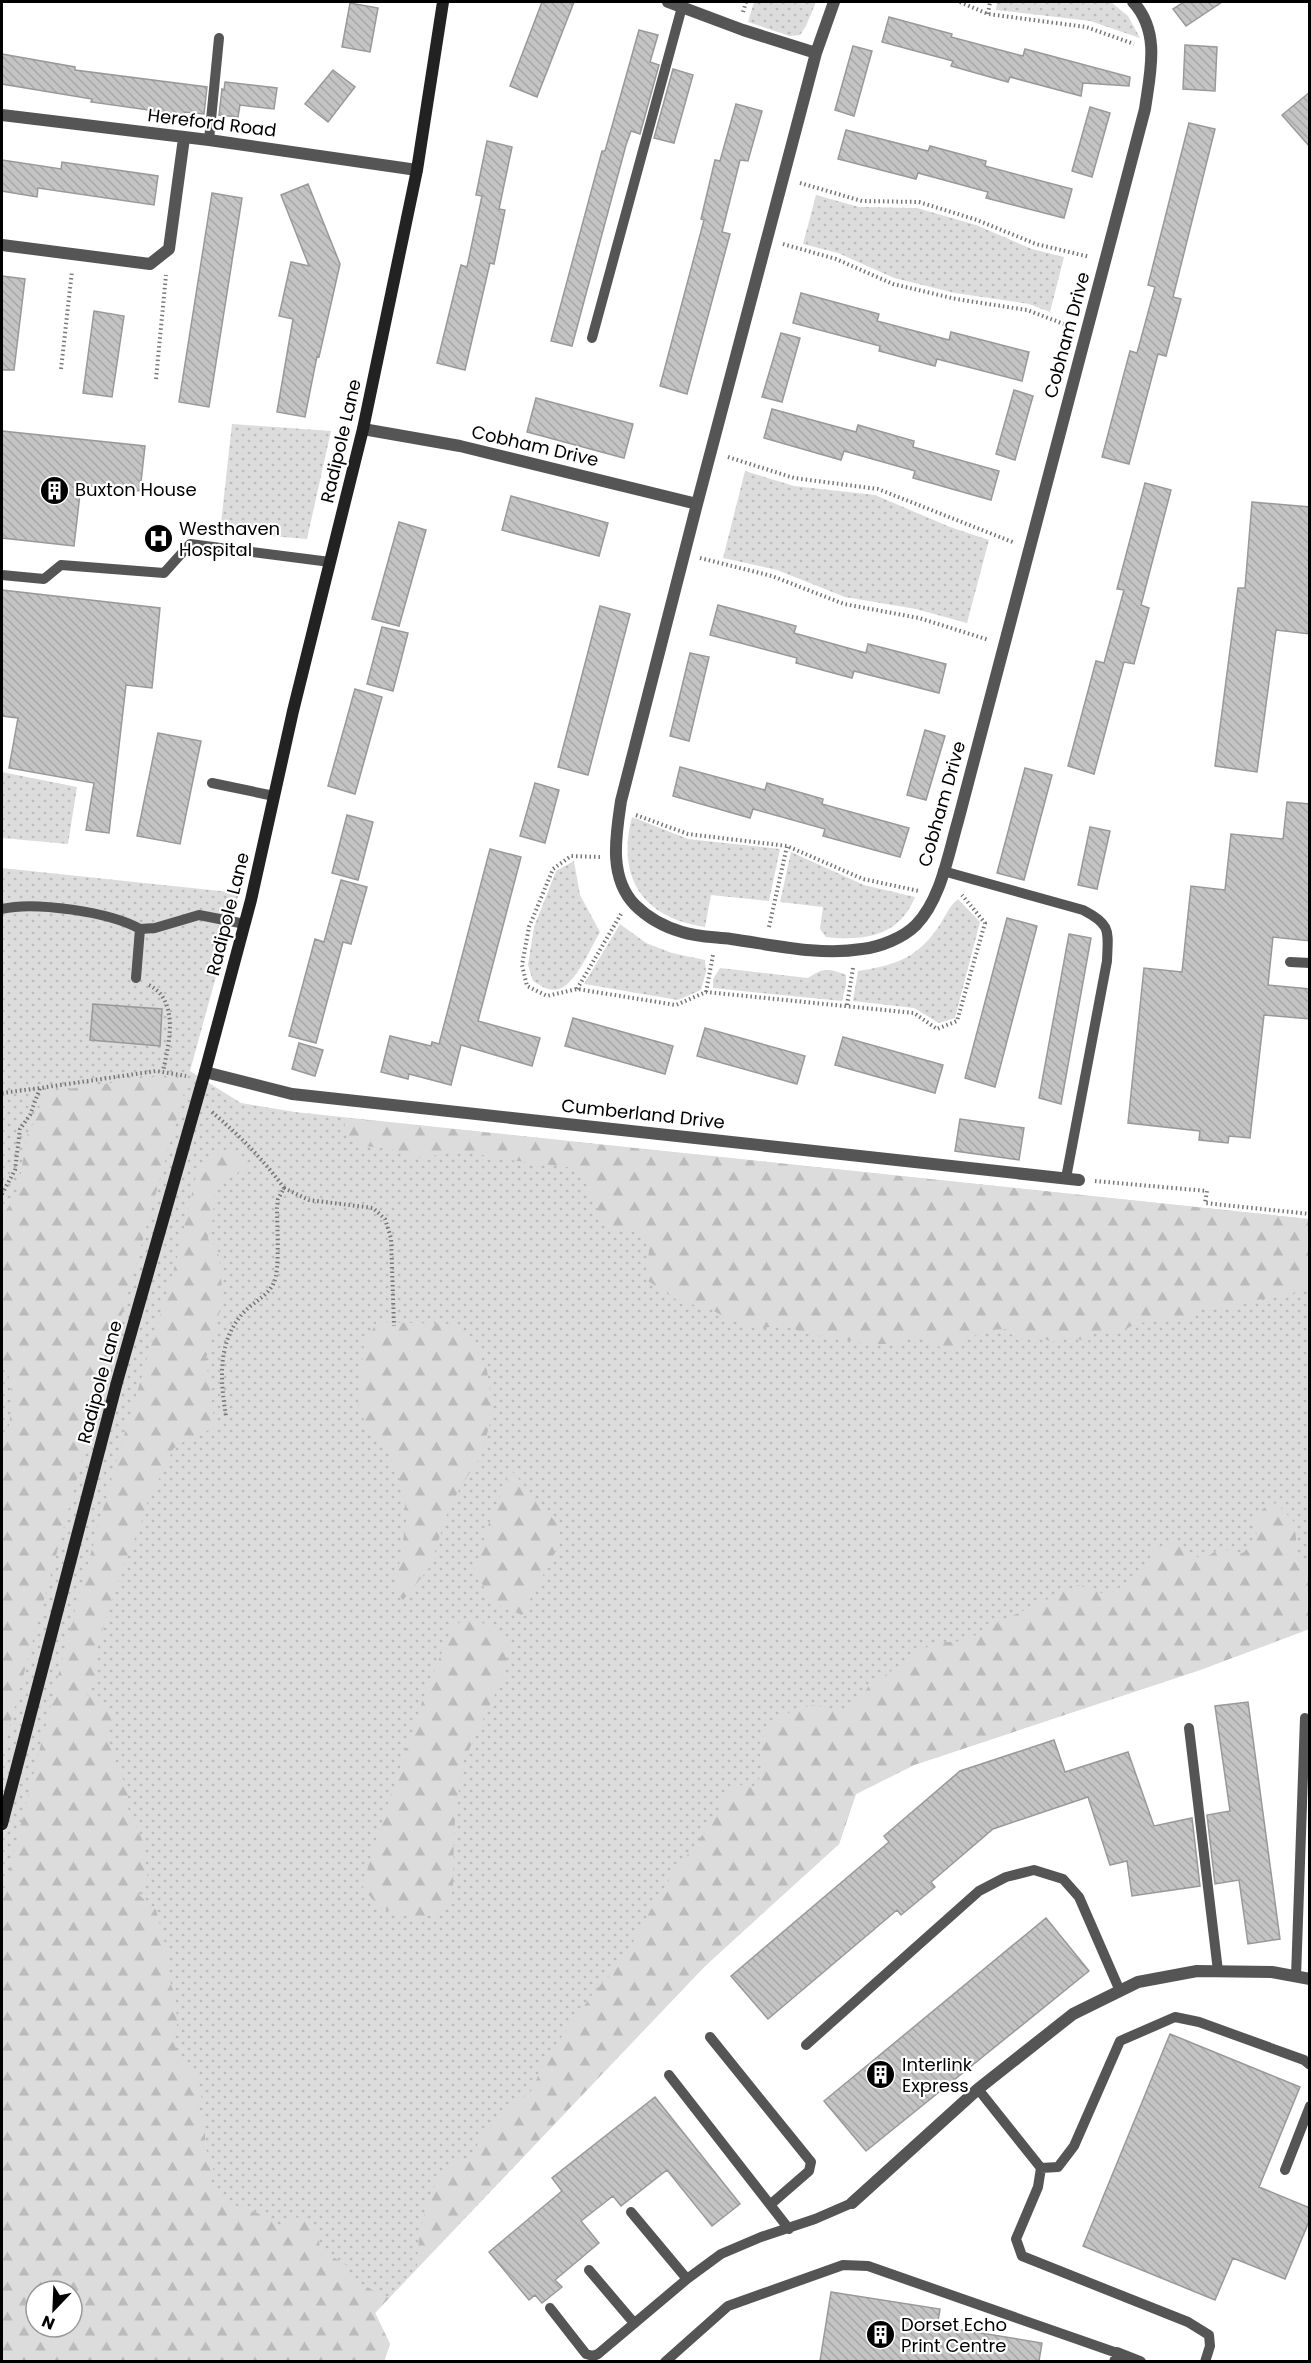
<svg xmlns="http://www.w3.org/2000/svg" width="1311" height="2363" font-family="Poppins,sans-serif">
<defs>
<pattern id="grass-dots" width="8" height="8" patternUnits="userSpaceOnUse" patternTransform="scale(1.5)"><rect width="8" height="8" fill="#dcdcdc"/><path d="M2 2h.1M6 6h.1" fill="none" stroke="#bbb" stroke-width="1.8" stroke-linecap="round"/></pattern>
<pattern id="forest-firs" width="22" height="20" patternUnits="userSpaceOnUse" patternTransform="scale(1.5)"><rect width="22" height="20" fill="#dcdcdc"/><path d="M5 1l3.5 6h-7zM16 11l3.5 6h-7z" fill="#bbb"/></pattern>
<pattern id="building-back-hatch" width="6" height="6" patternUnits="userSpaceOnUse" patternTransform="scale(1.5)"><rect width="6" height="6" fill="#c4c4c4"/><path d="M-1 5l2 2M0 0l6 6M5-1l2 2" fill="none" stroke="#a7a7a7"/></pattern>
</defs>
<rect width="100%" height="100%" fill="#fff"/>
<path fill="url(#grass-dots)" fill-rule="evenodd" d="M754,2H816L806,26L800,35L790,36L748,22Z
M997,2H1111L1128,16L1140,38L1090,21L996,10Z
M816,195L859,207L917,208L976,225L1032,249L1064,257L1050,312L1029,304L955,293L894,278L838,253L803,244Z
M232,424L331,431L307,539L220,532Z
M745,471L794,486L875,495L950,527L989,540L967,623L916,609L845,597L777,570L723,558Z
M2,772L77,787L68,844L2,838Z
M632,817L688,839L780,849L769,901L711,895L705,927C643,918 616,878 632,817Z
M791,852L864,885L915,897C899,937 864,941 826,937L820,929L823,907L780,902Z
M574,861L580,895L600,932C591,947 576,984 559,989C549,992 541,986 533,981L528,965L534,927L556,871Z
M2,868L239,893L190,1071L241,1103L295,1112L1309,1219V1629L1200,1670L914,1765L856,1794L839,1844L705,1966L375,2313L390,2344L384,2361L2,2333ZM36,2291H72V2327H36Z
M958,899L980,922L955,1018L939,1023L914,1008L853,1001L858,971C892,966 916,959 937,929C945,918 948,907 958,899Z
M620,924L646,943L672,953L705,960L706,972L701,990L678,1000L584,984Z
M720,968L808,978C823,968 828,968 846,975V985L842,1001L713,988V979Z"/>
<path fill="url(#forest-firs)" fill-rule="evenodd" d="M154,1077L181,1078L187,1082L104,1379L2,1754V1442L7,1438C10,1418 18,1381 2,1366V1216L17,1195L28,1132L38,1116L40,1104L46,1092Z
M347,1118L1309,1219V1279L1302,1292L1245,1302L1227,1309L1203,1305L1189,1319L1136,1323L1120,1333L1094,1334L1088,1341L1070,1338L1052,1342L1037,1336L1019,1341L1005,1329L988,1330L967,1339L961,1347L948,1352L921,1336L904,1339L896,1344H876L800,1333L788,1323L759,1329L731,1320L702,1305L683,1304L645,1279L650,1244L633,1229L608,1231L583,1178L576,1168L510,1160L456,1150L429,1157L412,1158L391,1149L365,1146L347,1135L344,1128Z
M230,1147L237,1154L247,1160L246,1170L215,1184L212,1227L207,1239L215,1245L219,1256L223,1300L206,1359L215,1426L199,1436L189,1438L173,1449L165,1469L150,1494L139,1529L124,1563L108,1611L97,1650L94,1686L82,1691L105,1705L114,1722L104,1731L128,1792V1808L144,1844L148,1882L139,1895L156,1910L167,1951L170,1981L176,2000L177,2026L171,2036L183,2065L196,2073L202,2099L199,2109L205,2124V2148L214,2163L210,2189L238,2207L264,2215L280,2227L293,2217L311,2219L318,2232L320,2249L346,2265L350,2279L389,2298L375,2313L390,2344L384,2362L2,2361V1899L71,1625L115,1466L176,1262L198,1167ZM36,2291H72V2327H36Z
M377,1322L454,1324L469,1334L487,1370L493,1413L480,1458L462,1484L448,1511L430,1567L403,1600L397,1593L396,1584L407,1516L401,1484L387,1449L366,1425L358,1404L364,1344Z
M511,1470L559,1526L560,1543L522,1615L492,1602L475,1571L487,1528Z
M1276,1503L1295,1523L1297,1557L1307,1559L1309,1555V1629L1200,1670L914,1765L856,1794L839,1844L705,1966L417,2268C417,2239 427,2179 454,2163C458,2161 465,2161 469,2160L486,2129L532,2090L545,2060L594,1992L622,1962L658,1897L675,1871L719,1813L724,1791L737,1784L752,1788L767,1769L757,1748L769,1728L790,1712L812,1705L845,1711L851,1709L869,1686L933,1643L965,1641L997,1623L1078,1585L1108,1595L1142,1573L1154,1549L1173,1541L1202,1560L1219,1549L1243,1553L1258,1537L1251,1520L1264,1508Z
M469,1617L498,1630L509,1645L502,1679L462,1765L454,1830L453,1890L446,1908L418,1920L379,1907L363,1888L371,1855L423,1699L452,1627Z"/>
<path fill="url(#building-back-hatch)" stroke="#999" stroke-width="1.5" d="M542,2H574L537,97L510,86Z
M1184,2H1222L1186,26L1173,9Z
M350,3L378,8L370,52L342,47Z
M889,17L952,34L951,37L1023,56L1025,49L1130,77L1129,86L1083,83L1081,96L1010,77L1008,82L951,66L953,61L882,42Z
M639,30L658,35L650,62L659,65L640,134L631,131L626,145L572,346L551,341L602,151H605Z
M1185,45L1217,47L1215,91L1183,89Z
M853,46L872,51L854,116L835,110Z
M2,54L75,67V70L207,87L204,114L185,112L184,115L91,102L92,99L2,84Z
M673,69L693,75L674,143L654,138Z
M333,70L355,87L328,122L305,104Z
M225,82L277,88L274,109L240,105L238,117L219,115L222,89L224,90Z
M1310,92V147L1282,115Z
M736,104L762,111L748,161L740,160L722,232L730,234L687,394L660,386L704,220L701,219L715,160L720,161Z
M1090,107L1110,113L1092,177L1072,171Z
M1189,123L1215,129L1173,297L1181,299L1166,356L1158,354L1129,464L1102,457L1130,351L1137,353L1155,287L1148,285Z
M846,130L928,151L930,146L986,161L985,166L1072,189L1064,218L986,198L988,192L918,173L916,179L838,159Z
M487,141L512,147L499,209L505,210L494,264L490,263L465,370L437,363L461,265L467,267L482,196L476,195Z
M2,160L61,169L62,162L158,176L154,205L38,188L37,197L2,191Z
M308,184L340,264L319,357L317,356L305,417L277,412L293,319L279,316L291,262L309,266L281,195Z
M212,193L242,198L209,407L179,402Z
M2,276L25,279L14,370H2Z
M801,293L879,314L877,321L949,340L951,332L1029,352L1022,381L937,359L935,366L879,351L880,346L793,323Z
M94,311L124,316L112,397L83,393Z
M781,333L800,338L782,402L762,397Z
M1014,390L1033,396L1015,460L996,454Z
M536,398L633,424L624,458L527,432Z
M772,409L856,432L858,425L914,441L913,447L999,471L991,500L913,478L915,471L844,451L841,460L764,438Z
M2,431L145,446L140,491L81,485L74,546L2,538Z
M1145,483L1171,490L1141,605L1149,608L1134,664L1124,662L1094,774L1068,766L1096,661L1104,663L1124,590L1117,589Z
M511,496L608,523L599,556L502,530Z
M1252,502L1310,507V634L1276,630L1257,772L1215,766L1238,588H1245Z
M399,522L426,530L399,626L372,619Z
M2,590L160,608L152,688L126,685L109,833L86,830L94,783L9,768L18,718L2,716Z
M718,605L796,626L794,633L866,653L868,644L946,664L939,693L854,671L852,678L796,663L797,658L710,635Z
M600,606L630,614L588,775L558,767Z
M382,627L408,633L393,691L367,684Z
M690,653L709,657L689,741L670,736Z
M355,689L382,697L355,794L328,786Z
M925,730L945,736L926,800L907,795Z
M158,733L201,741L180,844L137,836Z
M680,767L765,790L767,783L823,799L822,804L909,828L900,857L823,836L825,829L753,809L750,818L673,796Z
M1025,768L1052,775L1024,880L997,873Z
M535,783L559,790L545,843L520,836Z
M1287,802L1310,804V941L1273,937L1268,985L1310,989V1019L1264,1015L1250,1138L1229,1136L1228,1143L1199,1140L1200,1131L1128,1123L1144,968L1182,972L1191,886L1225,890L1231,834L1283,839Z
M347,815L373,822L358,880L332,873Z
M1090,827L1110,831L1097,889L1078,885Z
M490,849L521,857L478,1021L540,1038L532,1066L461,1045L451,1085L409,1074L408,1079L381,1072L390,1036L431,1046L432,1042L439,1044Z
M341,880L367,887L351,944L343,942L316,1043L289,1036L315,939L324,942Z
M1007,918L1037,926L995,1087L965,1078Z
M1069,934L1091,938L1061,1104L1039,1098Z
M93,1004L162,1009L160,1046L90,1040Z
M573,1018L673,1046L665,1074L565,1046Z
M705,1028L805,1056L797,1084L697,1056Z
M843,1037L943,1065L935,1093L835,1065Z
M299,1043L323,1050L315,1076L292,1069Z
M960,1119L1024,1128L1019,1160L955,1151Z
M1248,1702L1280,1939L1248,1944L1239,1880L1215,1884L1207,1815L1230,1811L1215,1706Z
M1054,1740L1065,1772L1128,1752L1154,1826L1192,1818L1200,1886L1132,1896L1127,1861L1110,1865L1088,1797L993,1829L931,1882L935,1887L901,1915L897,1910L768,2019L731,1976L889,1842L884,1836L960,1771Z
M1046,1918L1089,1971L866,2151L824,2101Z
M1170,2034L1300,2087L1259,2187L1310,2208V2219L1285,2279L1233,2258L1215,2300L1083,2246Z
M655,2097L740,2204L712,2226L667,2170L621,2206L613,2196L581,2221L599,2243L555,2280L562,2287L542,2303L535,2295L529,2300L489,2252L562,2191L552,2178Z
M831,2292L940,2309L937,2326L1042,2343L1039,2361H820Z"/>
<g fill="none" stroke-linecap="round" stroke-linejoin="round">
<path stroke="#777" stroke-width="4" stroke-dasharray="1.5 3" stroke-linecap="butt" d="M960,2L988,14L1086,27L1134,44
M743,12L746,2
M988,14L990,2
M800,183L862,201L919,202L977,220L1036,244L1090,257
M783,244L836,259L893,284L956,299L1027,310L1072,327
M61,369L72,271
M156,379L166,275
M728,457L794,478L878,489L1015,543
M700,558L772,576L844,604L919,618L989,640
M636,815L688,834L787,846L863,879L919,891
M600,857L571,856L553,869L529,927L522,965L527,986L547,996L577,989L676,1005L706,992L914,1013L937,1029L957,1021L985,923L962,895
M769,927L787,846
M149,985C180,1001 169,1044 163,1071
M577,989L621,914
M706,992L713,955
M847,1005L853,968
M2,1093L40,1088
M212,1112C239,1135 263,1159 284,1188L278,1199L277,1208C277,1225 280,1270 274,1282C269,1295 255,1301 245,1311C217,1340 220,1379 226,1416
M1095,1181L1207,1191L1205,1203L1310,1214
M284,1188L309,1200L373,1208L385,1219L391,1238L394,1326
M2,1194L15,1170L20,1129L30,1115L40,1088L156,1071L186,1076"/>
<path stroke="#555" stroke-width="10" d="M209,140L219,38
M592,338L682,7
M2,575L44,579L61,565L164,573L190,544L330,562
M212,783L274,796
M943,871L1083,910C1112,925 1108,931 1107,961L1066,1178
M2,909C34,901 110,912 140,929
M1290,962L1310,963
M136,978L140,929L155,928L199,915L245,924
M1189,1728L1218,1971
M1296,1977L1305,1718
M710,2037L811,2162L809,2171L771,2204
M806,2045L979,1891L1006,1877L1034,1870L1063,1879L1079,1897L1120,1991
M669,2075L789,2229
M978,2089L1041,2168L1038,2187L1016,2239L1022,2256L1188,2322L1209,2335L1210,2346L1205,2362
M1041,2168L1058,2167L1074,2146L1120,2041L1175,2017L1199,2022L1304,2060L1310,2065
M1285,2170L1310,2106
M631,2212L687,2279
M589,2270L634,2323
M550,2308L586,2354L593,2356L598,2354L687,2279L721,2254L761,2237L815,2219L852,2203
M665,2362L728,2306L843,2265L868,2266L1117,2353L1114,2362"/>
<path stroke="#555" stroke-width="12" d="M668,2L743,30L816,53
M834,2L816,53L697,504L621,801C616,835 608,877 635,905C647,917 665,927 682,932C697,937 715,937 731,939C774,945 820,956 862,949C880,947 903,938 916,925C941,899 948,855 958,821L1145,109C1150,73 1161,32 1133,2
M2,115L209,140L417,170
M2,245L150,264L169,249L184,138
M363,429L460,446L697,504
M205,1072L292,1094L1079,1180
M852,2203L978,2089L1073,2014L1138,1982L1197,1971L1272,1972L1310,1979
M1117,2353L1140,2362"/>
<path stroke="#222" stroke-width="12" d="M2,1824L117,1382L205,1072L251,900L293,711L363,429L417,170L443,2"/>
</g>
<defs>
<symbol id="building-disc" viewBox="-11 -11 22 22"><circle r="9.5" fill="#000" stroke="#fff"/><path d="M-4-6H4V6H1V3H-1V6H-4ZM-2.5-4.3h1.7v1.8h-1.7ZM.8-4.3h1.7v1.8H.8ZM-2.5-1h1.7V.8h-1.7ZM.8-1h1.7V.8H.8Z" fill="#fff"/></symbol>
<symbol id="hospital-disc" viewBox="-11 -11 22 22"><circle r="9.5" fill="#000" stroke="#fff"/><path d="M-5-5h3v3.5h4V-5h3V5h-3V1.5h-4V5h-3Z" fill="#fff"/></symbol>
</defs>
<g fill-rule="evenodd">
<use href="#building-disc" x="38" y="474" width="33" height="33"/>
<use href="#hospital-disc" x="142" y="522" width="33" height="33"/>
<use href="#building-disc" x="864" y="2058" width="33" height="33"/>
<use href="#building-disc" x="864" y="2318" width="33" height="33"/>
</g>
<g text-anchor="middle" stroke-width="4.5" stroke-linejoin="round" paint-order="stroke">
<g font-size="18" fill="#000" stroke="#fff">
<text transform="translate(212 123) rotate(7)" y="6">Hereford Road</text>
<text transform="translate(1067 335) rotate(-75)" y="6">Cobham Drive</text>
<text transform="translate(341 441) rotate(-77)" y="6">Radipole Lane</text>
<text transform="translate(535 446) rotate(13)" y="6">Cobham Drive</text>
<text transform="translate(942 804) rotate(-74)" y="6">Cobham Drive</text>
<text transform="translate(228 914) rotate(-76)" y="6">Radipole Lane</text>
<text transform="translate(643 1114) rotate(6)" y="6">Cumberland Drive</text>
<text transform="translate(100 1382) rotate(-75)" y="6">Radipole Lane</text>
</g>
<g font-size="18" fill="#000" stroke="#fff" text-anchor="start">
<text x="75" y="496">Buxton House</text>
<text x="179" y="535">Westhaven<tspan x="179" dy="21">Hospital</tspan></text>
<text x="902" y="2071">Interlink<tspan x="902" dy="21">Express</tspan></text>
<text x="901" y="2331">Dorset Echo<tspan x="901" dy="21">Print Centre</tspan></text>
</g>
</g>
<rect width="1311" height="2363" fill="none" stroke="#000000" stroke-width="6"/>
<g transform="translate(54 2309) rotate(203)"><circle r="28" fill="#ffffff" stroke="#999999" stroke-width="1.5"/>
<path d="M0-4.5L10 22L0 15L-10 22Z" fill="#000000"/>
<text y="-9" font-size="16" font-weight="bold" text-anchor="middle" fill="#000000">N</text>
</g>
</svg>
